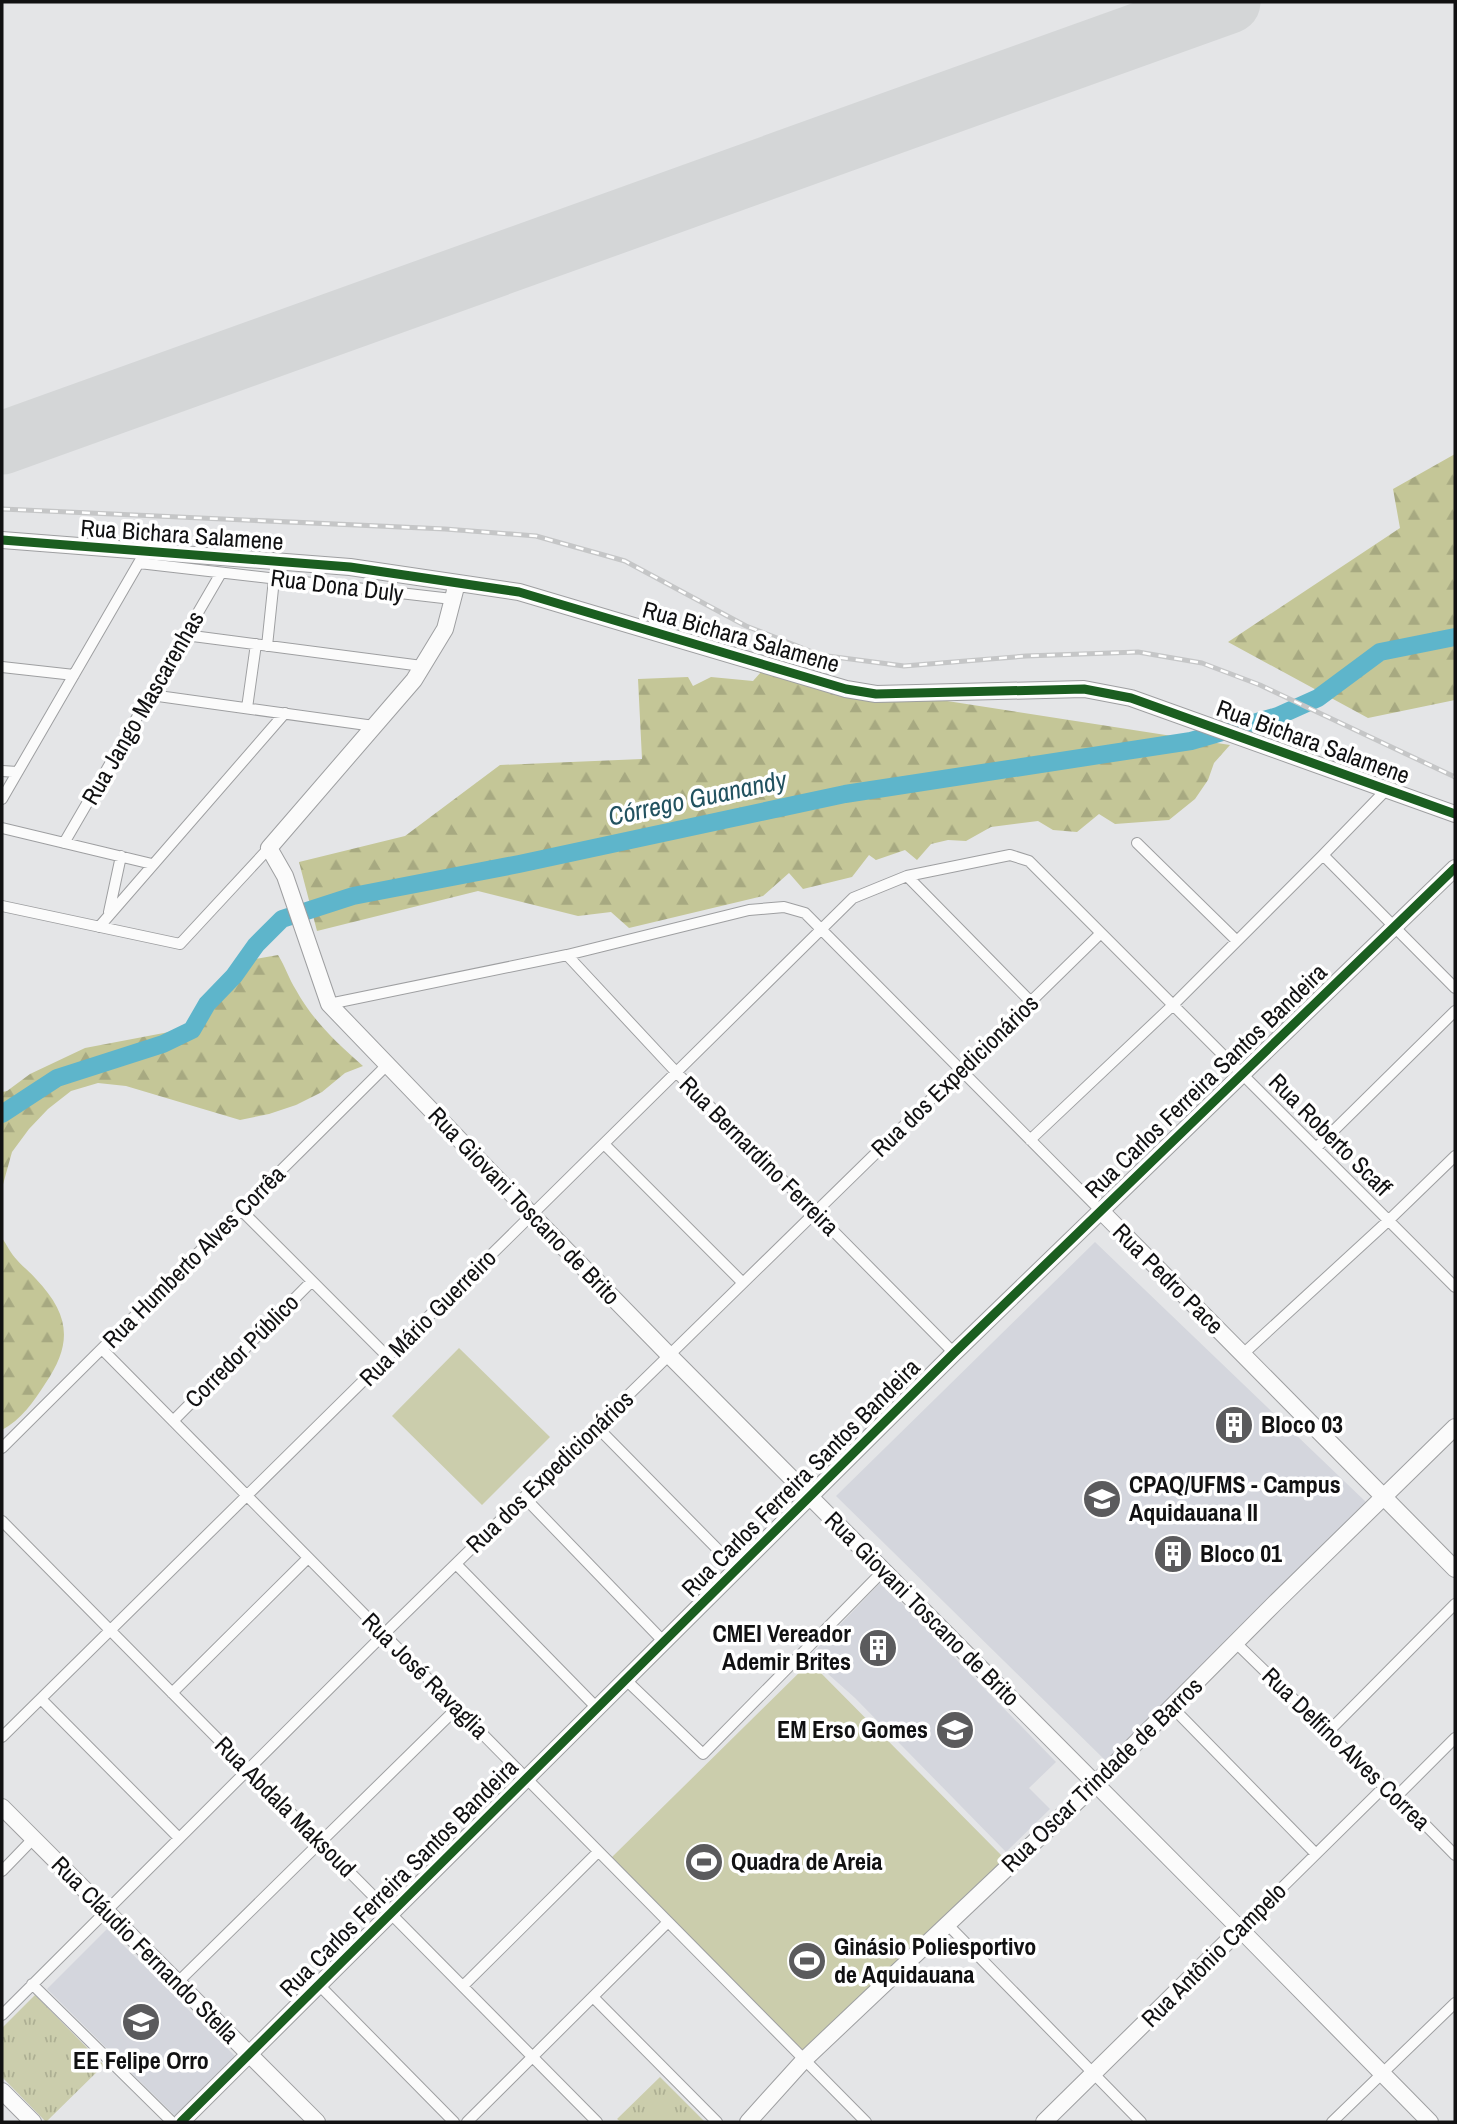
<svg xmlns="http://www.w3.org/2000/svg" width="1457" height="2124" font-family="'Archivo Narrow',sans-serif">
<defs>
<pattern id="forest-firs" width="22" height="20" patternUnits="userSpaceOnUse" patternTransform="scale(1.75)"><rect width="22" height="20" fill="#c4c697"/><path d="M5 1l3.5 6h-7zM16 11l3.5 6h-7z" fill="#a7a981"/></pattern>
<pattern id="park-tufts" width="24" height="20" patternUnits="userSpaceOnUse" patternTransform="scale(1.75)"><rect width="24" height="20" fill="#cbcdac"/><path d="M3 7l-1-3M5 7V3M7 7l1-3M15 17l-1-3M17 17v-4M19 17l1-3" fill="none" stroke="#adaf93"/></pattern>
</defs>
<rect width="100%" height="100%" fill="#e4e5e7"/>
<path fill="#d4d6dd" d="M1095,1242L1367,1503L1106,1761L836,1496Z
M881,1582L1056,1762L1029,1788L1050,1809L1006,1852L855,1698L809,1657Z
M107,1929L235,2056L175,2116L47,1989Z"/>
<path fill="#cbcdac" d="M459,1348L550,1437L482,1505L392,1416Z
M810,1662L1007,1861L804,2060L611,1858Z"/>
<path fill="url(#forest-firs)" d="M1455,454V700L1368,718L1228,642L1400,528L1393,489Z
M761,672L1230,745L1214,763L1208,780L1195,799L1169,820L1115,824L1099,814L1077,832L1053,830L1038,821L991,827L966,841L948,840L931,844L917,860L905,850L876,860L869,855L852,877L803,889L789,873L763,896L629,928L611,912L578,916L478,891L317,931L299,862L405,836L500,765L642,759L638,679L688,677L693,686L711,677L753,681Z
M278,955C285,966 289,979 296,990C313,1021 337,1043 363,1066L345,1073L322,1092L296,1105L269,1114L240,1120L126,1086L98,1083L71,1091L48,1109L29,1129L12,1152L2,1188V1092L7,1091L30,1074L85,1048L169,1032L195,1022L217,1005L250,960Z
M2,1238C7,1245 11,1254 17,1260C23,1267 30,1272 36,1279C70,1315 73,1343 45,1384C34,1401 21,1420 2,1430Z"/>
<path fill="url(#park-tufts)" d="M35,1995L104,2065L46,2122L2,2077V2028Z
M660,2077L705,2122H621L617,2119Z"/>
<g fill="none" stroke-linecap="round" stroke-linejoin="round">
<path stroke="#5eb5cb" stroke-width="18" d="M2,1114L57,1078L163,1044L192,1030L207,1004L234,976L256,945L282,919L353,896L519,864L845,794L1191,741L1278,716L1318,698L1380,652L1455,637"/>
<path stroke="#d4d6d7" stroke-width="63" d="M2,443L1229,2"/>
<defs>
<path id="street" d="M139,563L452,599
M185,635L422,666
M267,646L274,579
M2,667L74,675
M151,695L374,726
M247,708L256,644
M2,771L17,772
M2,799L141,559
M2,828L152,864
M64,843L221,573
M1137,843L1237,941
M1323,855L1387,789
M907,876L1010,855L1029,861L1455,1287
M2,906L180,944L269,848
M109,912L121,856
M99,927L285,713
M567,955L676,1072L954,1353
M329,1004L567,955L749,910L784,907L805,913L1100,1210
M1030,1140L1173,1005L1323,855L1455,988
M604,1144L743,1283
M1316,1148L1455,1011
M241,1210L388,1357
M102,1349L866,2122
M1243,1354L1389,1220L1455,1156
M173,1421L312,1281
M596,1426L737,1569
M2,1448L387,1065
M524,1497L664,1642
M2,1521L597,2122
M456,1564L597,1708
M1236,1643L1384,1787L1397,1796L1455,1855
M626,1680L703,1754L884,1570
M172,1693L308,1558
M41,1699L179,1838
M1172,1707L1316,1854
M1328,1732L1455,1604
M2,1737L853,898L907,876L1031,1002
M1397,1796L1455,1738
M2,1871L33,1839
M948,1925L1141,2122
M1240,1929L1384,1787
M177,1983L457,1708
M32,1984L172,2122
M319,1985L454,2122
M463,1986L598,1852
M593,1997L717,2122
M2,2015L384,1634L1101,933
M467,2122L668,1922
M1332,2122L1455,2003"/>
<path id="secondary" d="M2,540L350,567L519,592L846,689L876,694L1084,689L1131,698L1455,814
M457,583L445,629L414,680L269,848L285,876L329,1004L532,1215L669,1355L1240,1929L1430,2122
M1100,1210L1455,1569
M2,1807L317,2122
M2,2091L33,2122
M181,2122L954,1353L1455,868
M748,2122L804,2060L1083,1796L1274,1604L1455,1427
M1044,2122L1240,1929"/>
</defs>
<use href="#street" stroke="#9e9fa1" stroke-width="12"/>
<use href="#secondary" stroke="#9e9fa1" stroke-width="18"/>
<use href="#street" stroke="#fbfbfb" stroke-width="10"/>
<use href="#secondary" stroke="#fbfbfb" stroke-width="16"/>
<defs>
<path id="rail" d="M2,509L445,529L536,536L625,561L746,626L820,655L904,666L1026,656L1138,652L1202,663L1260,685L1455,777"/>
</defs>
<use href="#rail" stroke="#c5c6c7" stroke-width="5"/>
<use href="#rail" stroke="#fff" stroke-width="2.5" stroke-dasharray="8" stroke-linecap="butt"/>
<defs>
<path id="cycleway" d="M2,540L350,567L519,592L846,689L876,694L1084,689L1131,698L1455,814
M181,2122L954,1353L1455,868"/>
</defs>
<use href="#cycleway" stroke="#fff" stroke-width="13"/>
<use href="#cycleway" stroke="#1b5e20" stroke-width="9"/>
</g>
<defs>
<symbol id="building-disc" viewBox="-11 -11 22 22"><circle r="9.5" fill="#5b5b5d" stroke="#fff"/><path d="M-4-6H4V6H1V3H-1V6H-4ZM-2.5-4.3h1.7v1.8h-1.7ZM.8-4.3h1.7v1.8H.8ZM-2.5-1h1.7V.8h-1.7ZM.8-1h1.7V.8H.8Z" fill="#fff"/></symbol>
<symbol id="university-disc" viewBox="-11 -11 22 22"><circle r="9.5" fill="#5b5b5d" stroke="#fff"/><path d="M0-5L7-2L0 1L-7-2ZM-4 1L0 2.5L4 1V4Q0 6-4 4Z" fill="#fff"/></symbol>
<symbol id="school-disc" viewBox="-11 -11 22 22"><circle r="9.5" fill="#5b5b5d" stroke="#fff"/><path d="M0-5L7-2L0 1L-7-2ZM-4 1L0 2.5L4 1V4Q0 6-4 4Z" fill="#fff"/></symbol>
<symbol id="stadium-disc" viewBox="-11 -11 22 22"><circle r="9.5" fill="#5b5b5d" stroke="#fff"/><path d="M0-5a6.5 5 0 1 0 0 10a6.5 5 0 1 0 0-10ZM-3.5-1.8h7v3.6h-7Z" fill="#fff"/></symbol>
</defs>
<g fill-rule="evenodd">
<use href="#building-disc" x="1212" y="1403" width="44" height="44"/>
<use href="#university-disc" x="1080" y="1477" width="44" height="44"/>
<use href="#building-disc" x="1151" y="1532" width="44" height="44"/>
<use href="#building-disc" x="856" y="1626" width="44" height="44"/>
<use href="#school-disc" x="933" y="1708" width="44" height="44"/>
<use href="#stadium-disc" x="682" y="1840" width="44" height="44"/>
<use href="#stadium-disc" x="785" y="1939" width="44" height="44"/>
<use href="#school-disc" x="119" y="2000" width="44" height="44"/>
</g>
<g text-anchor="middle" stroke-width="7" stroke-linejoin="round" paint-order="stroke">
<g font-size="24" fill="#111112" stroke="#fff">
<text transform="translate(182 535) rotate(4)" y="8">Rua Bichara Salamene</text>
<text transform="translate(337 586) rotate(7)" y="8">Rua Dona Duly</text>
<text transform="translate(741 637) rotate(16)" y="8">Rua Bichara Salamene</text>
<text transform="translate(143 708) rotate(-60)" y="8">Rua Jango Mascarenhas</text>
<text transform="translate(1313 742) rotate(20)" y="8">Rua Bichara Salamene</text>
<text transform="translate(955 1076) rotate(-44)" y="8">Rua dos Expedicionários</text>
<text transform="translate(1206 1081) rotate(-44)" y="8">Rua Carlos Ferreira Santos Bandeira</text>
<text transform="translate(1330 1135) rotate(45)" y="8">Rua Roberto Scaff</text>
<text transform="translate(759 1156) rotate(45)" y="8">Rua Bernardino Ferreira</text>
<text transform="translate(524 1206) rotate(46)" y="8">Rua Giovani Toscano de Brito</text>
<text transform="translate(194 1257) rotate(-45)" y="8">Rua Humberto Alves Corrêa</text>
<text transform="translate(1168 1279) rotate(45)" y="8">Rua Pedro Pace</text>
<text transform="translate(428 1318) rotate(-45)" y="8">Rua Mário Guerreiro</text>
<text transform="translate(242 1351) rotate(-45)" y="8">Corredor Público</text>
<text transform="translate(550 1472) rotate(-44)" y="8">Rua dos Expedicionários</text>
<text transform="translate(801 1478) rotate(-45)" y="8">Rua Carlos Ferreira Santos Bandeira</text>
<text transform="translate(922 1609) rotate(45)" y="8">Rua Giovani Toscano de Brito</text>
<text transform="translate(425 1676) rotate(45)" y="8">Rua José Ravaglia</text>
<text transform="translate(1346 1749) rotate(44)" y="8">Rua Delfino Alves Correa</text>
<text transform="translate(1102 1775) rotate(-44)" y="8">Rua Oscar Trindade de Barros</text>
<text transform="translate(285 1807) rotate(45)" y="8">Rua Abdala Maksoud</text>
<text transform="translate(399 1878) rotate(-45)" y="8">Rua Carlos Ferreira Santos Bandeira</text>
<text transform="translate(145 1950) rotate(45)" y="8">Rua Cláudio Fernando Stella</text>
<text transform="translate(1214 1955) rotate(-45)" y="8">Rua Antônio Campelo</text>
</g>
<g font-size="24" font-weight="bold" fill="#111112" stroke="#fff" text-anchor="start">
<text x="1261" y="1433">Bloco 03</text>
<text x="1129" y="1493">CPAQ/UFMS - Campus<tspan x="1129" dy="28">Aquidauana II</tspan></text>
<text x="1200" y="1562">Bloco 01</text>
<text x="851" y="1642" text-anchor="end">CMEI Vereador<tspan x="851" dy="28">Ademir Brites</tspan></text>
<text x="928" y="1738" text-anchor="end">EM Erso Gomes</text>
<text x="731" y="1870">Quadra de Areia</text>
<text x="834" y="1955">Ginásio Poliesportivo<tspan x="834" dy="28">de Aquidauana</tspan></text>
<text x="141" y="2069" text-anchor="middle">EE Felipe Orro</text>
</g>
<g font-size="26" font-style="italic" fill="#225260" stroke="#fff">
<text transform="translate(697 798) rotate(-12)" y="9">Córrego Guanandy</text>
</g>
</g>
<rect width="1457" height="2124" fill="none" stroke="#111112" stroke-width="7"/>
</svg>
